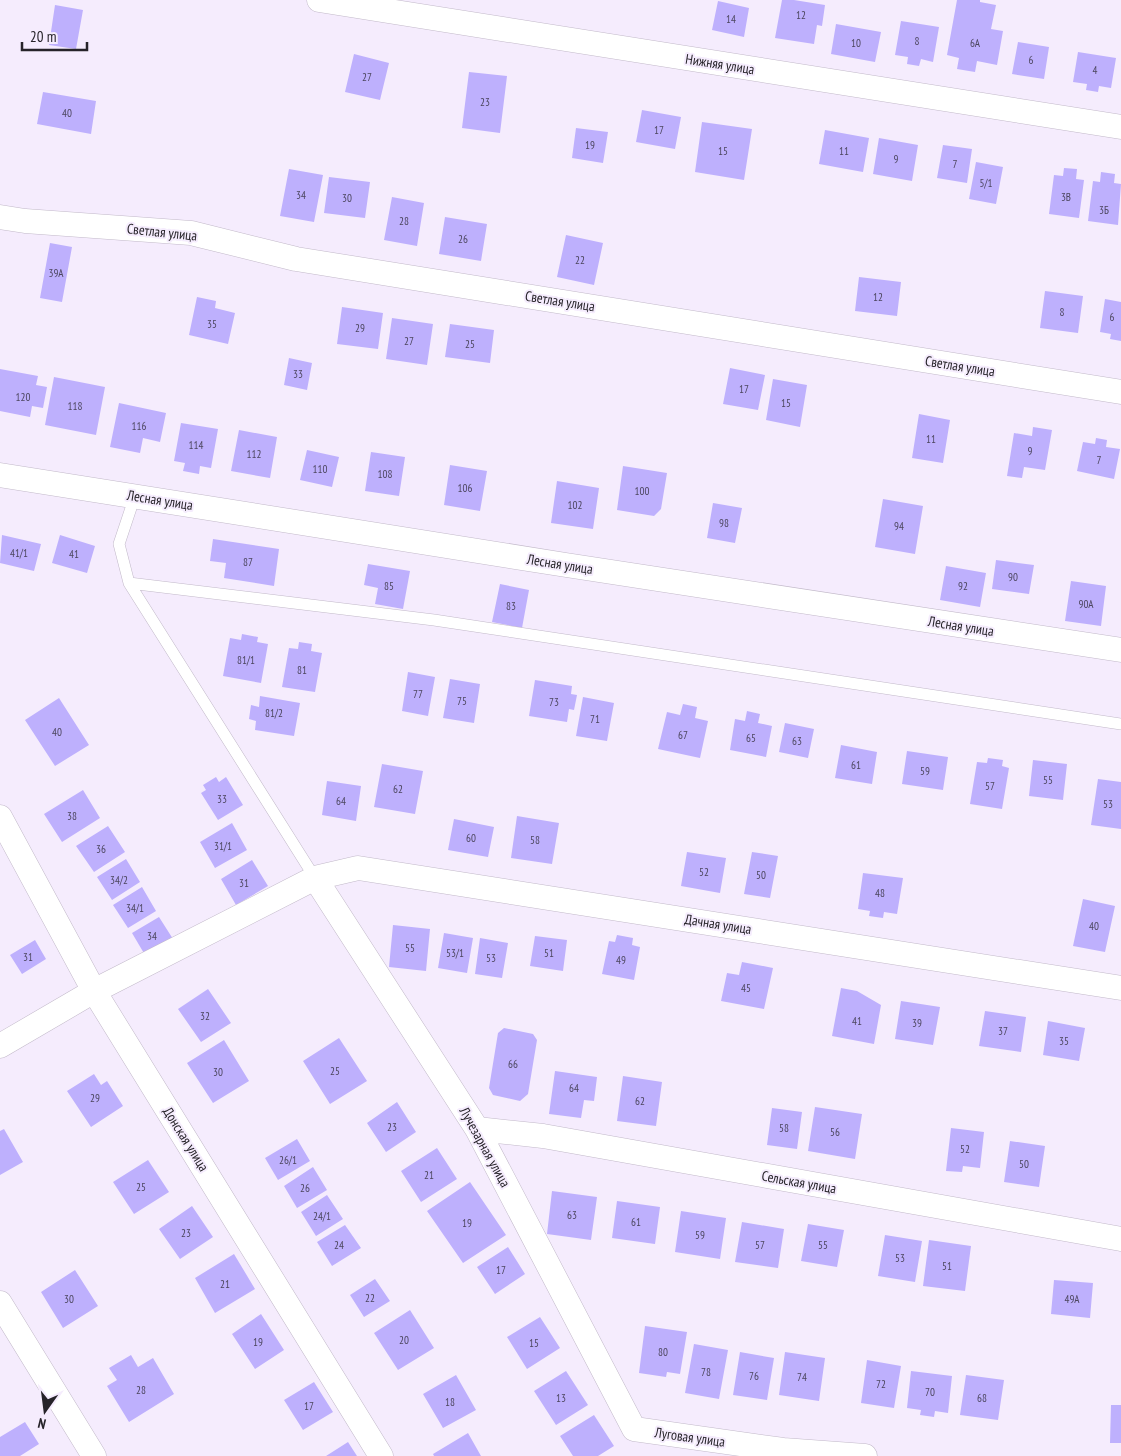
<svg xmlns="http://www.w3.org/2000/svg" width="1121" height="1456" font-family="'PT Sans Narrow',sans-serif">
<rect width="100%" height="100%" fill="#f5ecfd"/>
<path fill="#beb0fd" d="M782,0H794L825,5L822,26L817,25L814,44L775,38Z
M957,0H980V2L996,5L991,29L1003,31L997,65L977,61L975,72L957,69L959,58L947,55Z
M718,1L749,8L744,37L712,30Z
M55,5L83,10L76,49L49,45Z
M901,21L939,27L933,62L921,59L919,66L907,64L908,57L895,55Z
M836,24L881,32L875,62L831,54Z
M1018,42L1049,47L1044,79L1012,74Z
M1078,52L1116,58L1111,88L1099,86L1098,92L1086,90L1087,84L1073,82Z
M354,54L389,63L380,100L345,92Z
M469,72L507,76L500,133L462,128Z
M43,92L96,101L91,134L37,124Z
M642,110L681,117L675,149L636,142Z
M702,122L752,129L744,180L695,172Z
M576,128L608,132L603,163L572,158Z
M825,130L869,138L863,172L819,164Z
M879,138L918,145L912,181L873,174Z
M943,145L972,149L967,183L937,178Z
M976,162L1003,167L996,204L969,199Z
M1064,168L1077,169L1076,179L1084,180L1079,218L1049,214L1054,175L1063,176Z
M289,169L323,175L314,222L280,216Z
M1101,172L1115,174L1114,183L1121,184L1118,225L1088,221L1093,181L1100,182Z
M329,177L370,182L365,218L324,213Z
M392,197L424,203L417,246L384,240Z
M445,217L487,224L481,261L439,254Z
M566,235L603,243L594,285L557,277Z
M50,243L72,247L62,302L40,298Z
M859,277L901,282L897,316L855,311Z
M1045,291L1083,296L1078,333L1040,328Z
M197,297L216,301L215,308L235,313L228,344L189,335Z
M1105,299L1121,302V341L1110,339L1111,334L1100,332Z
M342,307L383,313L378,349L337,344Z
M392,318L433,324L427,365L386,359Z
M450,324L494,330L490,363L445,357Z
M289,358L312,363L307,390L284,385Z
M730,368L765,375L758,410L723,404Z
M0,369L38,376L36,385L47,387L43,408L32,406L30,417L0,411Z
M54,377L105,387L96,435L45,425Z
M773,379L807,385L800,427L766,420Z
M119,403L166,413L160,442L143,438L140,453L110,447Z
M919,414L950,420L943,463L912,458Z
M181,423L218,429L211,468L200,466L199,474L183,471L185,463L174,461Z
M1033,427L1052,430L1045,470L1024,467L1022,478L1007,476L1014,433L1032,436Z
M239,430L277,437L270,478L231,471Z
M1096,438L1107,440L1106,447L1120,449L1114,479L1077,471L1083,442L1095,444Z
M307,450L339,457L332,487L300,480Z
M371,452L405,457L399,496L365,491Z
M450,465L487,471L480,511L444,505Z
M623,466L667,473L661,509L654,516L617,510Z
M557,481L599,488L593,529L551,523Z
M883,499L923,506L915,554L875,547Z
M713,503L742,508L735,543L707,538Z
M2,535L41,544L34,571L0,563Z
M60,535L95,546L87,573L52,563Z
M213,539L279,549L274,586L224,578L226,563L210,561Z
M996,560L1034,565L1029,594L992,589Z
M368,564L410,571L403,609L375,604L378,588L364,585Z
M946,566L986,573L980,607L940,600Z
M1071,581L1106,586L1101,626L1065,621Z
M500,584L529,590L522,628L492,622Z
M242,634L258,637L257,642L268,644L261,683L223,676L230,638L241,640Z
M299,642L312,644L311,651L322,653L315,692L282,687L289,648L298,649Z
M408,672L435,677L428,716L402,711Z
M450,679L480,684L474,723L443,718Z
M535,680L572,686L571,694L577,695L574,710L569,709L567,722L529,716Z
M260,696L300,703L294,736L255,730L256,721L249,719L251,705L259,707Z
M583,697L614,703L607,741L576,736Z
M59,698L89,745L55,766L25,720Z
M683,704L697,707L695,718L708,721L700,758L658,749L667,712L680,715Z
M747,711L760,714L758,723L772,726L766,757L730,750L735,719L745,721Z
M785,723L814,729L808,758L779,752Z
M841,745L877,752L872,784L835,778Z
M907,751L948,757L943,790L902,784Z
M988,758L1003,760L1002,766L1009,768L1002,809L970,804L977,762L987,763Z
M1033,760L1067,764L1063,800L1029,796Z
M382,764L423,771L415,814L374,807Z
M216,777L219,782L226,777L243,805L218,820L201,793L206,790L203,785Z
M1098,779L1121,782V829L1091,825Z
M327,781L361,786L356,821L322,815Z
M83,790L100,818L62,842L44,814Z
M517,816L559,823L552,864L511,858Z
M454,819L494,827L488,857L448,850Z
M232,823L247,850L215,868L200,842Z
M108,826L125,852L94,872L76,846Z
M687,852L726,858L720,893L681,886Z
M752,852L778,856L770,898L744,894Z
M126,859L140,882L112,900L97,877Z
M252,860L268,886L236,905L221,879Z
M863,873L903,878L897,914L884,912L883,918L869,916L870,911L858,909Z
M142,887L156,911L128,928L113,905Z
M1083,899L1115,906L1105,952L1073,946Z
M159,917L173,939L145,955L132,933Z
M393,925L430,929L426,971L389,967Z
M444,933L473,938L467,973L438,968Z
M617,935L633,938L632,945L640,947L634,980L602,974L609,941L615,942Z
M535,936L567,940L563,971L530,966Z
M480,938L508,943L502,978L475,974Z
M35,940L46,959L22,974L10,955Z
M742,962L773,968L764,1009L721,1001L727,973L739,975Z
M841,988L857,991L881,1005L874,1044L832,1036Z
M208,989L231,1023L201,1042L178,1009Z
M901,1001L940,1007L933,1045L895,1039Z
M985,1011L1026,1017L1021,1052L979,1046Z
M1048,1021L1085,1028L1079,1061L1043,1055Z
M504,1028L533,1034L537,1040L528,1094L520,1101L493,1095L489,1088L498,1033Z
M339,1038L367,1081L330,1104L303,1061Z
M224,1040L249,1081L213,1103L187,1063Z
M555,1071L597,1077L594,1101L584,1100L581,1118L549,1114Z
M94,1074L101,1085L107,1081L123,1106L91,1127L67,1091Z
M623,1076L662,1082L656,1126L617,1121Z
M397,1102L416,1132L386,1152L367,1123Z
M815,1107L862,1114L855,1159L808,1151Z
M772,1108L802,1112L797,1149L767,1145Z
M951,1128L984,1132L980,1168L963,1166L962,1172L946,1171Z
M4,1129L23,1162L0,1175V1131Z
M297,1139L310,1161L278,1180L265,1158Z
M1010,1141L1045,1146L1039,1187L1004,1182Z
M437,1148L457,1179L421,1202L401,1171Z
M148,1160L169,1192L134,1214L113,1182Z
M313,1167L327,1190L297,1208L284,1186Z
M470,1182L506,1235L463,1263L427,1211Z
M552,1191L597,1197L591,1240L547,1234Z
M327,1195L343,1219L316,1236L301,1212Z
M617,1201L660,1207L655,1244L612,1238Z
M192,1206L213,1237L180,1259L159,1229Z
M681,1211L726,1218L720,1259L675,1252Z
M742,1222L784,1229L778,1268L735,1262Z
M808,1224L844,1230L837,1267L801,1261Z
M345,1225L361,1248L332,1266L317,1242Z
M885,1235L922,1241L915,1282L878,1276Z
M929,1240L971,1246L965,1291L923,1286Z
M508,1247L525,1274L495,1294L477,1267Z
M234,1254L255,1289L215,1313L195,1278Z
M75,1270L98,1306L63,1328L41,1292Z
M375,1279L390,1301L364,1317L350,1295Z
M1054,1280L1093,1283L1090,1318L1051,1314Z
M410,1310L434,1348L398,1370L374,1333Z
M261,1314L284,1350L255,1369L232,1334Z
M540,1317L560,1348L527,1369L507,1337Z
M645,1326L687,1332L680,1374L667,1372L666,1377L639,1373Z
M694,1344L728,1350L719,1399L685,1393Z
M740,1352L774,1358L767,1400L733,1395Z
M785,1352L825,1358L819,1401L779,1395Z
M131,1355L138,1367L153,1358L174,1394L129,1422L107,1386L117,1380L109,1368Z
M867,1360L901,1366L894,1408L861,1403Z
M566,1371L588,1405L556,1425L534,1391Z
M911,1371L952,1376L948,1413L935,1411L934,1417L920,1415L921,1410L907,1408Z
M456,1375L476,1410L443,1428L423,1394Z
M966,1375L1004,1380L998,1420L960,1415Z
M314,1382L333,1412L303,1430L284,1400Z
M1111,1405H1121V1443H1110Z
M594,1415L614,1446L598,1456H573L560,1436Z
M25,1422L39,1444L20,1456H0V1437Z
M468,1433L481,1456H434L433,1454Z
M348,1442L357,1456H326Z"/>
<g fill="none" stroke-linecap="round" stroke-linejoin="round">
<defs>
<path id="service" d="M135,496L119,544L129,583L315,878
M129,583L434,620L1121,724"/>
<path id="minor" d="M319,0L1121,127
M0,217L25,221L191,233L296,259L1121,392
M0,475L566,565L1121,650
M0,817L94,991L381,1456
M315,878L477,1129L634,1429L783,1450L865,1456
M0,1046L94,991L315,878L358,868L1121,988
M477,1129L543,1136L1121,1239
M0,1303L94,1456"/>
</defs>
<use href="#service" stroke="#c2b9c9" stroke-width="12"/>
<use href="#minor" stroke="#c2b9c9" stroke-width="25"/>
<use href="#service" stroke="#fff" stroke-width="11"/>
<use href="#minor" stroke="#fff" stroke-width="24"/>
</g>
<g text-anchor="middle" stroke-width="4" stroke-linejoin="round" paint-order="stroke">
<g font-size="11" fill="#4c465e">
<text x="801" y="19">12</text>
<text x="731" y="23">14</text>
<text x="917" y="45">8</text>
<text x="856" y="47">10</text>
<text x="975" y="47">6А</text>
<text x="1031" y="64">6</text>
<text x="1095" y="74">4</text>
<text x="367" y="81">27</text>
<text x="485" y="106">23</text>
<text x="67" y="117">40</text>
<text x="659" y="134">17</text>
<text x="590" y="149">19</text>
<text x="723" y="155">15</text>
<text x="844" y="155">11</text>
<text x="896" y="163">9</text>
<text x="955" y="168">7</text>
<text x="986" y="187">5/1</text>
<text x="301" y="199">34</text>
<text x="1066" y="201">3В</text>
<text x="347" y="202">30</text>
<text x="1104" y="214">3Б</text>
<text x="404" y="225">28</text>
<text x="463" y="243">26</text>
<text x="580" y="264">22</text>
<text x="56" y="277">39А</text>
<text x="878" y="301">12</text>
<text x="1062" y="316">8</text>
<text x="1112" y="321">6</text>
<text x="212" y="328">35</text>
<text x="360" y="332">29</text>
<text x="409" y="345">27</text>
<text x="470" y="348">25</text>
<text x="298" y="378">33</text>
<text x="744" y="393">17</text>
<text x="23" y="401">120</text>
<text x="786" y="407">15</text>
<text x="75" y="410">118</text>
<text x="139" y="430">116</text>
<text x="931" y="443">11</text>
<text x="196" y="449">114</text>
<text x="1030" y="455">9</text>
<text x="254" y="458">112</text>
<text x="1099" y="464">7</text>
<text x="320" y="473">110</text>
<text x="385" y="478">108</text>
<text x="465" y="492">106</text>
<text x="642" y="495">100</text>
<text x="575" y="509">102</text>
<text x="724" y="527">98</text>
<text x="899" y="530">94</text>
<text x="19" y="557">41/1</text>
<text x="74" y="558">41</text>
<text x="248" y="566">87</text>
<text x="1013" y="581">90</text>
<text x="389" y="590">85</text>
<text x="963" y="590">92</text>
<text x="1086" y="608">90А</text>
<text x="511" y="610">83</text>
<text x="246" y="664">81/1</text>
<text x="302" y="674">81</text>
<text x="418" y="698">77</text>
<text x="462" y="705">75</text>
<text x="554" y="706">73</text>
<text x="274" y="717">81/2</text>
<text x="595" y="723">71</text>
<text x="57" y="736">40</text>
<text x="683" y="739">67</text>
<text x="751" y="742">65</text>
<text x="797" y="745">63</text>
<text x="856" y="769">61</text>
<text x="925" y="775">59</text>
<text x="1048" y="784">55</text>
<text x="990" y="790">57</text>
<text x="398" y="793">62</text>
<text x="222" y="803">33</text>
<text x="341" y="805">64</text>
<text x="1108" y="808">53</text>
<text x="72" y="820">38</text>
<text x="471" y="842">60</text>
<text x="535" y="844">58</text>
<text x="223" y="850">31/1</text>
<text x="101" y="853">36</text>
<text x="704" y="876">52</text>
<text x="761" y="879">50</text>
<text x="119" y="884">34/2</text>
<text x="244" y="887">31</text>
<text x="880" y="897">48</text>
<text x="135" y="912">34/1</text>
<text x="1094" y="930">40</text>
<text x="152" y="940">34</text>
<text x="410" y="952">55</text>
<text x="455" y="957">53/1</text>
<text x="549" y="957">51</text>
<text x="28" y="961">31</text>
<text x="491" y="962">53</text>
<text x="621" y="964">49</text>
<text x="746" y="992">45</text>
<text x="205" y="1020">32</text>
<text x="857" y="1025">41</text>
<text x="917" y="1027">39</text>
<text x="1003" y="1035">37</text>
<text x="1064" y="1045">35</text>
<text x="513" y="1068">66</text>
<text x="335" y="1075">25</text>
<text x="218" y="1076">30</text>
<text x="574" y="1092">64</text>
<text x="95" y="1102">29</text>
<text x="640" y="1105">62</text>
<text x="392" y="1131">23</text>
<text x="784" y="1132">58</text>
<text x="835" y="1136">56</text>
<text x="965" y="1153">52</text>
<text x="288" y="1164">26/1</text>
<text x="1024" y="1168">50</text>
<text x="429" y="1179">21</text>
<text x="141" y="1191">25</text>
<text x="305" y="1192">26</text>
<text x="572" y="1219">63</text>
<text x="322" y="1220">24/1</text>
<text x="636" y="1226">61</text>
<text x="467" y="1227">19</text>
<text x="186" y="1237">23</text>
<text x="700" y="1239">59</text>
<text x="339" y="1249">24</text>
<text x="760" y="1249">57</text>
<text x="823" y="1249">55</text>
<text x="900" y="1262">53</text>
<text x="947" y="1270">51</text>
<text x="501" y="1274">17</text>
<text x="225" y="1288">21</text>
<text x="370" y="1302">22</text>
<text x="69" y="1303">30</text>
<text x="1072" y="1303">49А</text>
<text x="404" y="1344">20</text>
<text x="258" y="1346">19</text>
<text x="534" y="1347">15</text>
<text x="663" y="1356">80</text>
<text x="706" y="1376">78</text>
<text x="754" y="1380">76</text>
<text x="802" y="1381">74</text>
<text x="881" y="1388">72</text>
<text x="141" y="1394">28</text>
<text x="930" y="1396">70</text>
<text x="561" y="1402">13</text>
<text x="982" y="1402">68</text>
<text x="450" y="1406">18</text>
<text x="309" y="1410">17</text>
</g>
<g font-size="14" fill="#262329" stroke="#f5ecfd">
<text transform="translate(720 64) rotate(9)" y="5">Нижняя улица</text>
<text transform="translate(162 232) rotate(6)" y="5">Светлая улица</text>
<text transform="translate(560 301) rotate(9)" y="5">Светлая улица</text>
<text transform="translate(960 366) rotate(9)" y="5">Светлая улица</text>
<text transform="translate(160 500) rotate(9)" y="5">Лесная улица</text>
<text transform="translate(560 564) rotate(9)" y="5">Лесная улица</text>
<text transform="translate(961 626) rotate(9)" y="5">Лесная улица</text>
<text transform="translate(718 924) rotate(9)" y="5">Дачная улица</text>
<text transform="translate(186 1139) rotate(58)" y="5">Донская улица</text>
<text transform="translate(485 1147) rotate(61)" y="5">Лучезарная улица</text>
<text transform="translate(799 1182) rotate(10)" y="5">Сельская улица</text>
<text transform="translate(690 1437) rotate(8)" y="5">Луговая улица</text>
</g>
</g>
<g transform="translate(45 1411) rotate(194)" stroke="#f5ecfd" stroke-width="4" paint-order="stroke">
<path d="M0-4L9 19L0 12L-9 19Z" fill="#262329"/>
<text y="-8" font-size="14" font-weight="bold" text-anchor="middle" fill="#262329">N</text>
</g>
<path d="M22 42v8h65v-8" fill="none" stroke="#262329" stroke-width="2.5"/>
<text x="30" y="42" font-size="15" fill="#262329" stroke="#f5ecfd" stroke-width="4" paint-order="stroke">20 m</text>
</svg>
